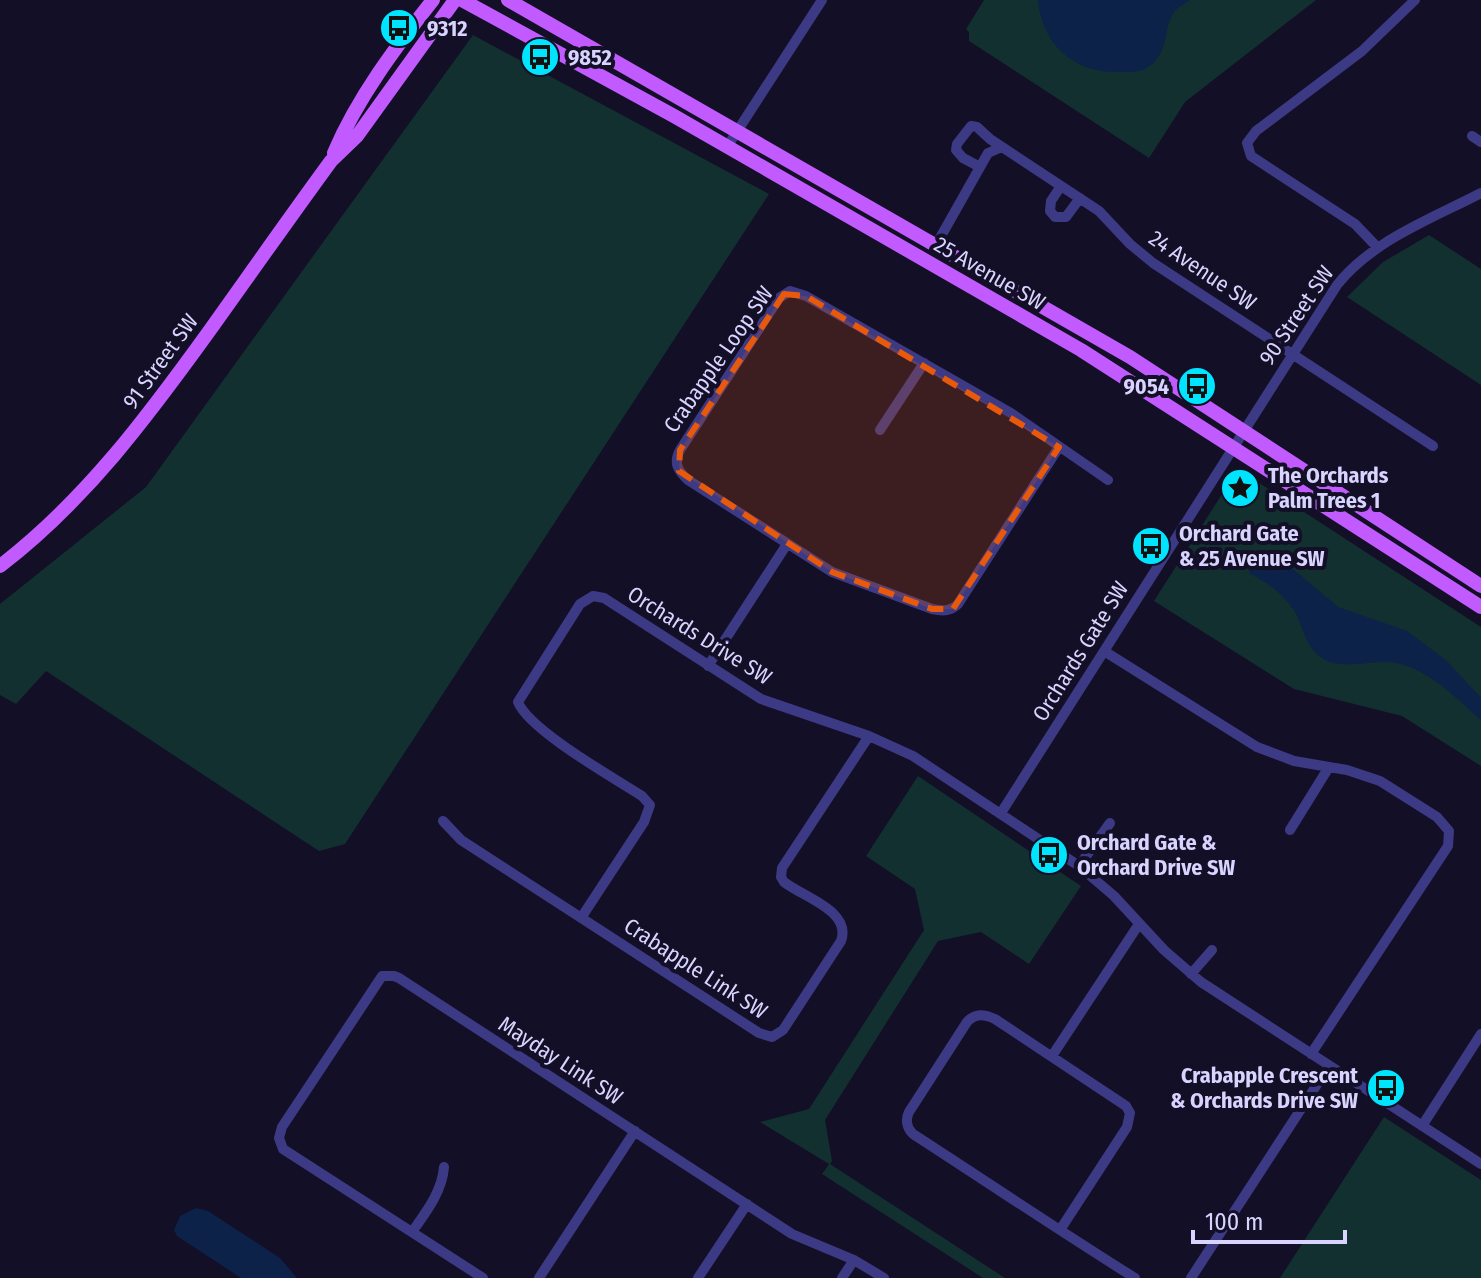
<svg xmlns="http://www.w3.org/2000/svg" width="1481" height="1278" font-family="'Fira Sans Condensed',sans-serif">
<rect width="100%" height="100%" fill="#130f26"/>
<path fill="#12302f" d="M984,0H1316L1185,102L1149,158L969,41V32L966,29Z
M473,35L769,194L345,844L319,851L46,671L16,704L0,695V604L146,487Z
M1429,235L1481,269V385L1347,297L1383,262Z
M1241,471L1481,627V766L1402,716L1294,689L1154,601L1231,480Z
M918,776L1081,886L1029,964L981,932L938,941L825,1120L832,1161L830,1164L1005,1278H983L822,1174L829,1164L760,1122L809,1109L924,930L915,889L866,856Z
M1384,1117L1481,1180V1278H1280Z"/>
<path fill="#0c2248" d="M1038,0H1190C1186,3 1178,7 1175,11C1161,29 1172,54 1145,69C1137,73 1123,72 1114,72C1071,71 1042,43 1038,0Z
M1265,550L1274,553L1338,607L1407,631L1446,660L1481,698V720C1455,697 1424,664 1387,662C1369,661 1342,669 1325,660C1309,651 1305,636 1299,620C1290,599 1269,583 1250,574L1246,562L1253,554Z
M196,1208L208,1211L280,1258L297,1278H241L177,1236L174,1230L180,1216Z"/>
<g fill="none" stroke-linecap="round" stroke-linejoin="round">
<path stroke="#3d3a85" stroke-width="10" d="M1472,136L1481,142
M727,147L822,0
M980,167L963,158L956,150L957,144L971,126L977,127L990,139L1099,211L1130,244L1153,263L1433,446
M1061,186L1051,201L1050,211L1055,217H1066L1080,198
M936,245L988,153L1002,147
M1378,248L1355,224L1251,156L1247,143L1256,131L1362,51L1415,0
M880,430L924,363
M1059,447L958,604C950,612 942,611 932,609L832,572L688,480C678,471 673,463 680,450L779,298L790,291L806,296L1011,413L1108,480
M1104,651L1257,747L1294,761L1347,770L1380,781L1437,817L1449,831L1448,846L1311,1054
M708,666L787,544
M1001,813L1337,285C1373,240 1431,219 1481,193
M443,821L461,840L759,1033L772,1037L783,1030L841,941C852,911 803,897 784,882L781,877L782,868L869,736
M1290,830L1329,767
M1079,866L1110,823
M581,918L644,822L650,805L642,796C614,778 529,730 518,702L580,604L593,596L604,598L761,699L869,736L913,756L1079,866L1114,896L1164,950L1201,982L1481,1164
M1191,974L1212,950
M1052,1056L1139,924
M1422,1126L1481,1034
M1060,1230L1127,1127L1130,1113L1126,1106L995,1019C984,1014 975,1013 967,1022L909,1112C905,1120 907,1128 913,1134C987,1182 1060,1231 1135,1278
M412,1232C426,1212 442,1192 444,1167
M483,1278L283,1149L279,1138L282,1127L382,976H394L399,978L792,1234L854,1260L884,1278
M539,1278L635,1131
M698,1278L747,1204
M842,1278L854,1260
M1191,1278L1329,1066"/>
<path stroke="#c25bff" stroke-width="14" d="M462,0L674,116L1081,350L1481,607
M508,0L1130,357L1481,586
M334,153C358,97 395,48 433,0
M0,566C85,501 148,416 210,330C250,274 290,217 331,161L357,136L455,0"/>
</g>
<path fill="#e8590c" fill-opacity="0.2" stroke="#e8590c" stroke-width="6" stroke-dasharray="16 10" stroke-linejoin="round" d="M784,294L806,296L1059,447L953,609H932L832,572L679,471L680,450Z"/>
<defs>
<symbol id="bus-disc" viewBox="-11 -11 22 22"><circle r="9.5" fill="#00e5ff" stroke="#130f26"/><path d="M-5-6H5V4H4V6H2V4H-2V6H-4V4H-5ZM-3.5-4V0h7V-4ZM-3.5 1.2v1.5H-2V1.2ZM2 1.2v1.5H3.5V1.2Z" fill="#111"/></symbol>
<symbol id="sight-disc" viewBox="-11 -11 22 22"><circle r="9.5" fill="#00e5ff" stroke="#130f26"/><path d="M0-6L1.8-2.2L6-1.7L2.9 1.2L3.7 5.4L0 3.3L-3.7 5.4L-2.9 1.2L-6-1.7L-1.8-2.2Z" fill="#111"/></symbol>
</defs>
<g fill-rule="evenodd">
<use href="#bus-disc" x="377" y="6" width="44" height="44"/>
<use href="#bus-disc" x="518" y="35" width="44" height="44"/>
<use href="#bus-disc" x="1175" y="364" width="44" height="44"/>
<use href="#sight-disc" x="1218" y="466" width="44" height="44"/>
<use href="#bus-disc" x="1129" y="524" width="44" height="44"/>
<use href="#bus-disc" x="1027" y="833" width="44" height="44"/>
<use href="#bus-disc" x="1364" y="1066" width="44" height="44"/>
</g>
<g text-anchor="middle" stroke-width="8" stroke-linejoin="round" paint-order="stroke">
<g font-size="22" font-weight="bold" fill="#d9d4ff" stroke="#130f26" text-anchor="start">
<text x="427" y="36">9312</text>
<text x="568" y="65">9852</text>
<text x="1169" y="394" text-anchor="end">9054</text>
<text x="1268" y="483">The Orchards<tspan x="1268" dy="25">Palm Trees 1</tspan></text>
<text x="1179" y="541">Orchard Gate<tspan x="1179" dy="25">&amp; 25 Avenue SW</tspan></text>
<text x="1077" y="850">Orchard Gate &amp;<tspan x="1077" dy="25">Orchard Drive SW</tspan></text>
<text x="1358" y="1083" text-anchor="end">Crabapple Crescent<tspan x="1358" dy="25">&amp; Orchards Drive SW</tspan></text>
</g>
<g font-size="22" fill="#d9d4ff" stroke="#130f26">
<text transform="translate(1203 270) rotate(34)" y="8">24 Avenue SW</text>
<text transform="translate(990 273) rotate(30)" y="8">25 Avenue SW</text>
<text transform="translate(1296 315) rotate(-56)" y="8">90 Street SW</text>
<text transform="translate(718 359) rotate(-55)" y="8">Crabapple Loop SW</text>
<text transform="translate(160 361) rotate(-54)" y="8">91 Street SW</text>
<text transform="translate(700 635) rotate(32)" y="8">Orchards Drive SW</text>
<text transform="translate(1080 651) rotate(-58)" y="8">Orchards Gate SW</text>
<text transform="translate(696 968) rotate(33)" y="8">Crabapple Link SW</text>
<text transform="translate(561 1060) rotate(33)" y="8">Mayday Link SW</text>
</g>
</g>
<path d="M1193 1230v12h152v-12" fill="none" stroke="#d9d4ff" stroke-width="4"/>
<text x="1205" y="1230" font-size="24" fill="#d9d4ff" stroke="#130f26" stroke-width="6" paint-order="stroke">100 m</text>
</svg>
